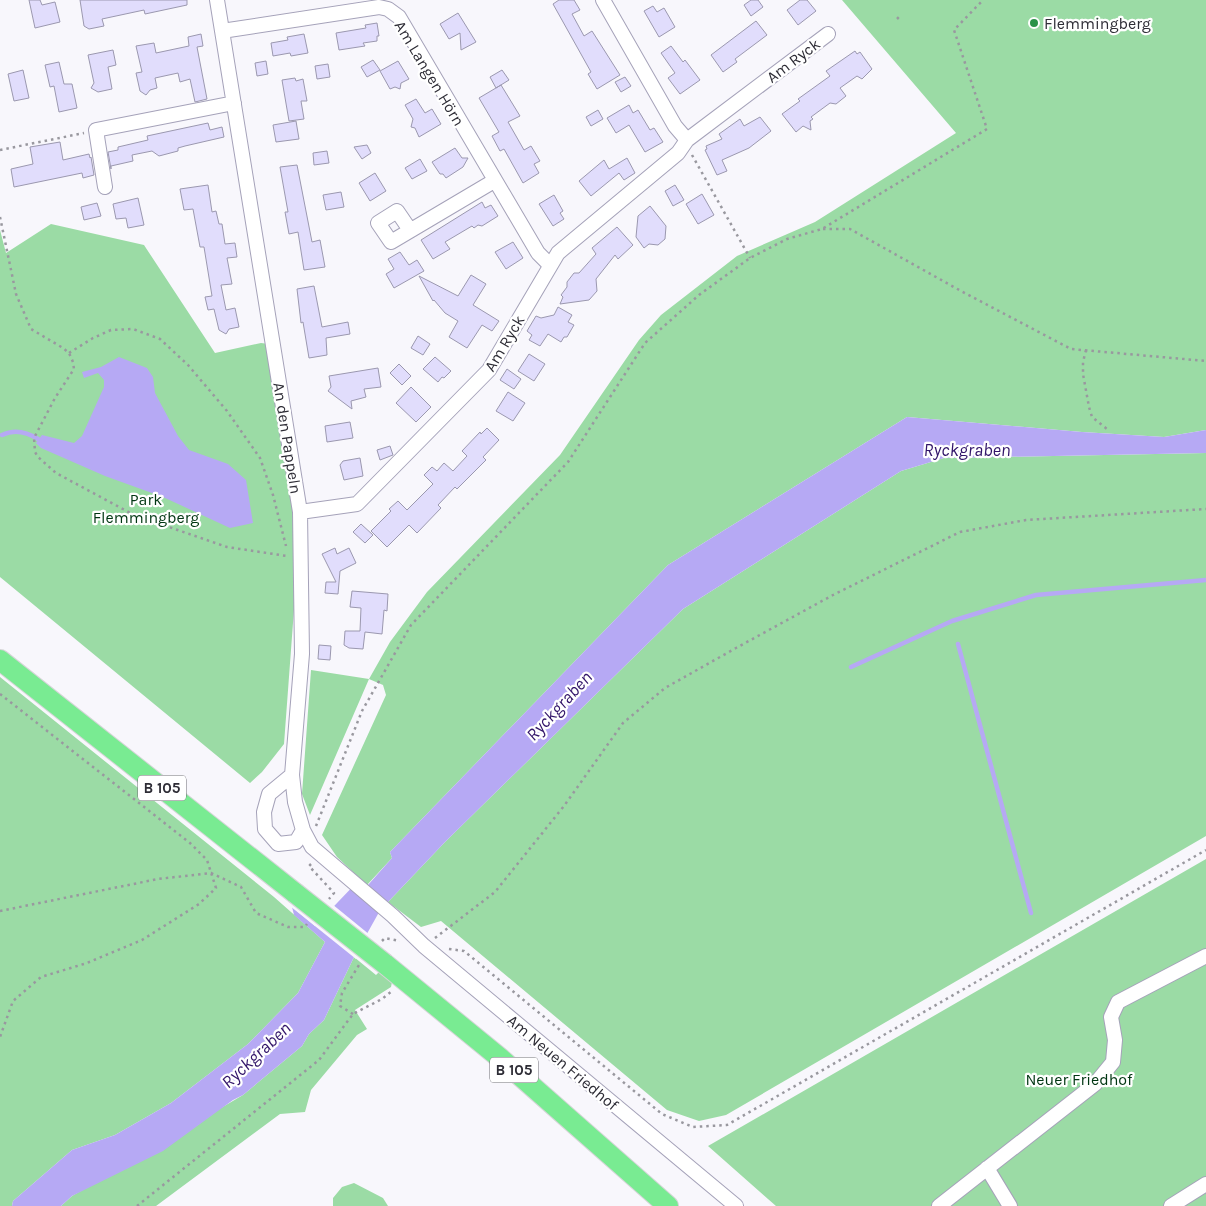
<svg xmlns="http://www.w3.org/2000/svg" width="1206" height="1206" font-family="Karla,sans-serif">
<rect width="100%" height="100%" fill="#f8f7fc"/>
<path fill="#9bdba5" d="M842,0H1206V430L1164,437L1082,432L907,417L668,565L390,852L392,858L367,885L337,857L322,835L386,695L383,685L369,679L310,815L302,794L311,670L369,679L390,642L427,592L560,455L639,340L661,315L737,256L815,222L956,133Z
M51,224L144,245L215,353L261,343L269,344L293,510L295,596L284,744L262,772L250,783L0,577V230L6,253Z
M1206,453V836L726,1115L699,1121L667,1110L441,921L421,927L388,902L445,842L683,609L901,471L944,458Z
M0,677L274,897L325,942L298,993L248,1044L171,1103L115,1135L72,1150L13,1201L12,1206H0Z
M1206,859V1206H776L708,1146Z
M354,957L376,975L380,971L392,982L391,987L355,1010L367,1029L357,1035L311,1090L305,1112L280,1114L156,1206H61L72,1196L243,1095L302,1046L309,1034L324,1020Z
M354,1183L383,1198L388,1206H333V1198L342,1187Z"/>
<path fill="#b6a9f4" d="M119,357L147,368L153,377L155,393L178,436L189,450L228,464L246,480L253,523L230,528L163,497L105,476L41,448L36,443L42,435L74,443L82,436L104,387V380L98,373L84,378L82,372L101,367Z
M907,417L1082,432L1164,437L1206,430V453L944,458L901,471L683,609L445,842L388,902L378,914L354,957L324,1020L309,1034L302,1046L243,1095L233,1100L163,1151L72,1196L61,1206H12L13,1201L72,1150L115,1135L171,1103L248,1044L298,993L325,942L294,915L292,907L315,926L360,879L368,885L392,858L390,852L668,565Z"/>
<path fill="#f8f7fc" d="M332,904L370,935L356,959L290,906L294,905L315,922Z"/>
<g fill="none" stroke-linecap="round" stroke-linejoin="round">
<path stroke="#b6a9f4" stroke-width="4.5" d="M2,435C14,429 27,432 38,439
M958,644L1031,913
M851,667L952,621L1036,595L1206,580"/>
</g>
<path fill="#e1ddfc" stroke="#9b98af" d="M29,0H40L42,5L55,2L60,22L35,28Z
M80,0H187V5L145,14L144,10L102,19L104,26L89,29L84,26Z
M559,0H574L580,10L572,14L584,36L592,31L620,75L597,89L588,74L591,72L553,4Z
M751,0H758L763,7L751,16L744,5Z
M800,0H807L816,11L798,25L787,10Z
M653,6L657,12L664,8L675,27L659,37L644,11Z
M458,13L476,42L461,50L460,33L449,39L440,24Z
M756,21L767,35L735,59L737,62L723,72L711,55Z
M377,23L379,36H377V41L363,43L365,46L339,50L336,33L366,28L365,25Z
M201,34L203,46L197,47L207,99L195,102L190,79L180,82L178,73L155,78L157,88L150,90L146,95L140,91L136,73L142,72L136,46L154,43L156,53L189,46L188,37Z
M304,34L308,53L291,56L290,53L273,56L271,43L288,40L287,37Z
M671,46L683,62L685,60L700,80L680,94L668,78L675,73L661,53Z
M113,50L116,65L108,67L112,89L98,92L91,88L94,83L88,55Z
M855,51L857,54L860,52L872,69L862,79L857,76L840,88L846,96L836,104L830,103L811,117L813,119L810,121L811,130L803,126L796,132L782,114L800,101L798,99L830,76L826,71Z
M373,60L380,70L367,77L361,67Z
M266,61L268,74L257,76L255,63Z
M398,61L409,79L401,83L400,89L395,87L390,89L380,71Z
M59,62L64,84H72L77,108L59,112L54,86L50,87L45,65Z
M328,64L330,77L317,79L315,66Z
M23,70L29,98L14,101L8,74Z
M502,70L509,80L496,88L490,77Z
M625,77L631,86L621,92L615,82Z
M295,78L296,81L303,79L307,101H301L304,119L289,121L282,80Z
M501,85L520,116L508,122L524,150L531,146L540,161L534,164L539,173L523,183L504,149L500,151L492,136L499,132L479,98Z
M416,99L425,113L432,109L441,124L419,137L415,128L411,127L413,119L405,105Z
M629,105L633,113L638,110L650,130L654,128L663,142L645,152L629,125L616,133L607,118Z
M598,110L603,119L591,126L586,117Z
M760,117L771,131L749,148L722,160L727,171L717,175L705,150L707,149L706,146L722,139L719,134L740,119L744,126Z
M296,121L299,139L276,142L273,125Z
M208,123L210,130L222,127L224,137L185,146L178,148V151L159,156L152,151L132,155L133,161L111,166V169L108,152L118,150V147L148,140L147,136Z
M60,142L63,160L89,154L90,158L91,157L94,175L83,178L82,173L14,187L11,169L33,164L30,147Z
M367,145L371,153L362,159L354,147Z
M455,148L462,158H468L463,167L446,178L443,174H440L432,162Z
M327,151L329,163L314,165L313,153Z
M627,158L635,173L624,180L619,173L591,196L579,181L604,160L609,169Z
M420,159L427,171L412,179L405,168Z
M297,165L312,242L320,240L325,267L304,270L298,232L289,234L285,212H288L280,167Z
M375,173L386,191L370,201L359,183Z
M208,185L212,212L216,211L219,224H222L225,244L235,243L237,257L227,258L232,284L221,285L226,310L235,308L239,327L229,329L226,334L219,330L214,309L208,310L205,297L212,296L204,247H200L193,209L184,210L180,189Z
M675,185L684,200L673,206L665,191Z
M341,192L344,207L326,210L323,195Z
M702,194L714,215L698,224L686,204Z
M554,195L563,211L560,213L564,219L553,226L539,204Z
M138,198L144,225L128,228L126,218L116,219L113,204Z
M482,202L485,208L491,205L498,216L482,226L478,225L474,228L472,226L445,242L450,249L433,259L421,240Z
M97,203L101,216L84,220L81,207Z
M650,206L666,226L665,239L658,245L649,244L644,248L636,237L638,216Z
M617,227L633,245L618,259L615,255L596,279L597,291L589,300L560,304L563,297L561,295L567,287V282L574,273H579L596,254L592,248Z
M513,242L523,258L506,269L495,252Z
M400,252L409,265L417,260L424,271L394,288L386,274L394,269L388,259Z
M471,275L486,284L473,305L499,321L492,331L482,325L467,348L449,337L458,321L445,313L434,300L433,301L419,276L458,296Z
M314,286L322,327L348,322L350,334L326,338L327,355L309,358L303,322L301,323L297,289Z
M558,307L572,315L568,322L574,325L567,337H564L561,342L548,334L540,346L529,340L532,335L527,331L536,316L541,318L554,315Z
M418,336L430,344L423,355L411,348Z
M529,354L545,364L534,381L518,371Z
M435,357L451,371L444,378L442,377L438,382L423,369Z
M399,364L411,376L402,385L390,373Z
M378,368L381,387L364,389L366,397L351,401L352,409L328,391L331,387L329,376Z
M507,369L521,379L514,389L500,380Z
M411,387L431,407L416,422L396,403Z
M508,392L525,403L513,421L496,411Z
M350,422L353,438L327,442L325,426Z
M487,428L499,440L483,457L486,460L457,489L455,487L438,505L441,508L417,533L409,525L387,547L371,531L391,511L389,509L398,501L407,510L433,484L424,475L432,467L437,471L444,463L453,471L467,456L462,451L480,432L481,434Z
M390,446L393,455L380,460L377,450Z
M360,458L363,476L344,480L340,465L343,461Z
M361,524L373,535L365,543L353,532Z
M335,548L337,554L349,548L356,563L340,571L338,594L325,593L326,582H336L322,554Z
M352,591L388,594L387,611L384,610L382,634L365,632L363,649L349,648L344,645L345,631H360L361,608L350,607Z
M319,645L331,646L330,660L318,659Z"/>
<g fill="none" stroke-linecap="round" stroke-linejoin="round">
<defs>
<path id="minor" d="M217,0L300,512L302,654L292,775L295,802L303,830L312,847L393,916L424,946L736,1206
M603,0L675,126L687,140
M222,31L379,7L388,9L399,17L538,253L550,265
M105,187L96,130L234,103
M410,230L397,211L378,223L391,242L494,181
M300,512L357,504L489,370L558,253L678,153L687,140L828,34
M292,775L269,794L264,812L265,829L278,844L296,842L303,830
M987,1168L1010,1206
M939,1206L1095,1084L1113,1062L1115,1040L1111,1017L1118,1002L1206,956
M1171,1206L1206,1184"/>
<path id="highway" d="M0,660L295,893
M385,964L500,1058L668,1206"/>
</defs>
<use href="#minor" stroke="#a5a2b9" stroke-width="16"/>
<use href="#highway" stroke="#d5d5d7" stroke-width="22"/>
<path stroke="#99989f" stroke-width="2.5" stroke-dasharray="2.5 4" stroke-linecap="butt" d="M897,19L900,16
M0,150L84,133
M692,155L750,258
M0,217L16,294L31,329L63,348L69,353L73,362L74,369L55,398L34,438L35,452L38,457L56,473L134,515L227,547L287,556
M823,229H850L961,291L1071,349L1206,361
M1086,350L1083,362V374L1089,407L1092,417L1107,429
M69,353L93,338L111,330L133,329L160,339L188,365L227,411L260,458L273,495L286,546
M0,694L190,843L207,860L216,888L199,904L142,940L87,963L41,977L13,1001L0,1037
M316,826L362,711L411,625L568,462L645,343L699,295L750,258L787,239L822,229L987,129L954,30L983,0
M311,864L309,866L334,893L329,899
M0,911L158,879L211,873L241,887L256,913L288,927H305L307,924
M435,938L495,892L564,806L623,723L665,688L736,648L833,595L960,532L1026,520L1206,509
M382,941L385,938L400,941
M449,949L464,951L662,1114L693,1127L727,1125L1206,850
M353,1014L340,1006L342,993L359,965
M137,1206L319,1060L353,1014L382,999L392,991"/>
<use href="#minor" stroke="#fff" stroke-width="14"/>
<use href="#highway" stroke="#79eb92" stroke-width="20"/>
<defs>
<path id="highway-bridge" d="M295,893L385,964"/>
</defs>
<use href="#highway-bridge" stroke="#d5d5d7" stroke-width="22" stroke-linecap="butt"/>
<use href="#highway-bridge" stroke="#79eb92" stroke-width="20"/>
</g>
<circle fill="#2a9248" stroke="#fff" stroke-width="2" cx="1034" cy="23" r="5"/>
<g text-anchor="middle" stroke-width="4.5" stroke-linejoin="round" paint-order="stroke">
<g fill="#fff" stroke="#6d6c72" stroke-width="1">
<rect x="138" y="775.5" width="48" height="25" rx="4"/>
<rect x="490" y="1057.5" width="48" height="25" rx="4"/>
</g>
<g font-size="15" font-weight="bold" fill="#2e2d36">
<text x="162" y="793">B 105</text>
<text x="514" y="1075">B 105</text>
</g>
<g font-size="16" fill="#2e2d36" stroke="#fff" text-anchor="start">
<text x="1044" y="29">Flemmingberg</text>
</g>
<g font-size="16" fill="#2e2d36" stroke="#fff">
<text transform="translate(793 60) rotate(-37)" y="6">Am Ryck</text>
<text transform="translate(430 73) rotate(59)" y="6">Am Langen Hörn</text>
<text transform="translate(504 343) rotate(-59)" y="6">Am Ryck</text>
<text transform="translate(288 438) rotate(81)" y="6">An den Pappeln</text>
<text transform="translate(563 1062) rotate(40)" y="6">Am Neuen Friedhof</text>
</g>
<g font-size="16" fill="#003612" stroke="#fff">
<text x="146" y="505">Park<tspan x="146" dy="18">Flemmingberg</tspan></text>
<text x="1079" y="1085">Neuer Friedhof</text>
</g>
<g font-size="18" font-style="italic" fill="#311469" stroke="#fff">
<text x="967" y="456">Ryckgraben</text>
<text transform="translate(559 706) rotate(-47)" y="6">Ryckgraben</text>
<text transform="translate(256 1055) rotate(-43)" y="6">Ryckgraben</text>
</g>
</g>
</svg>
